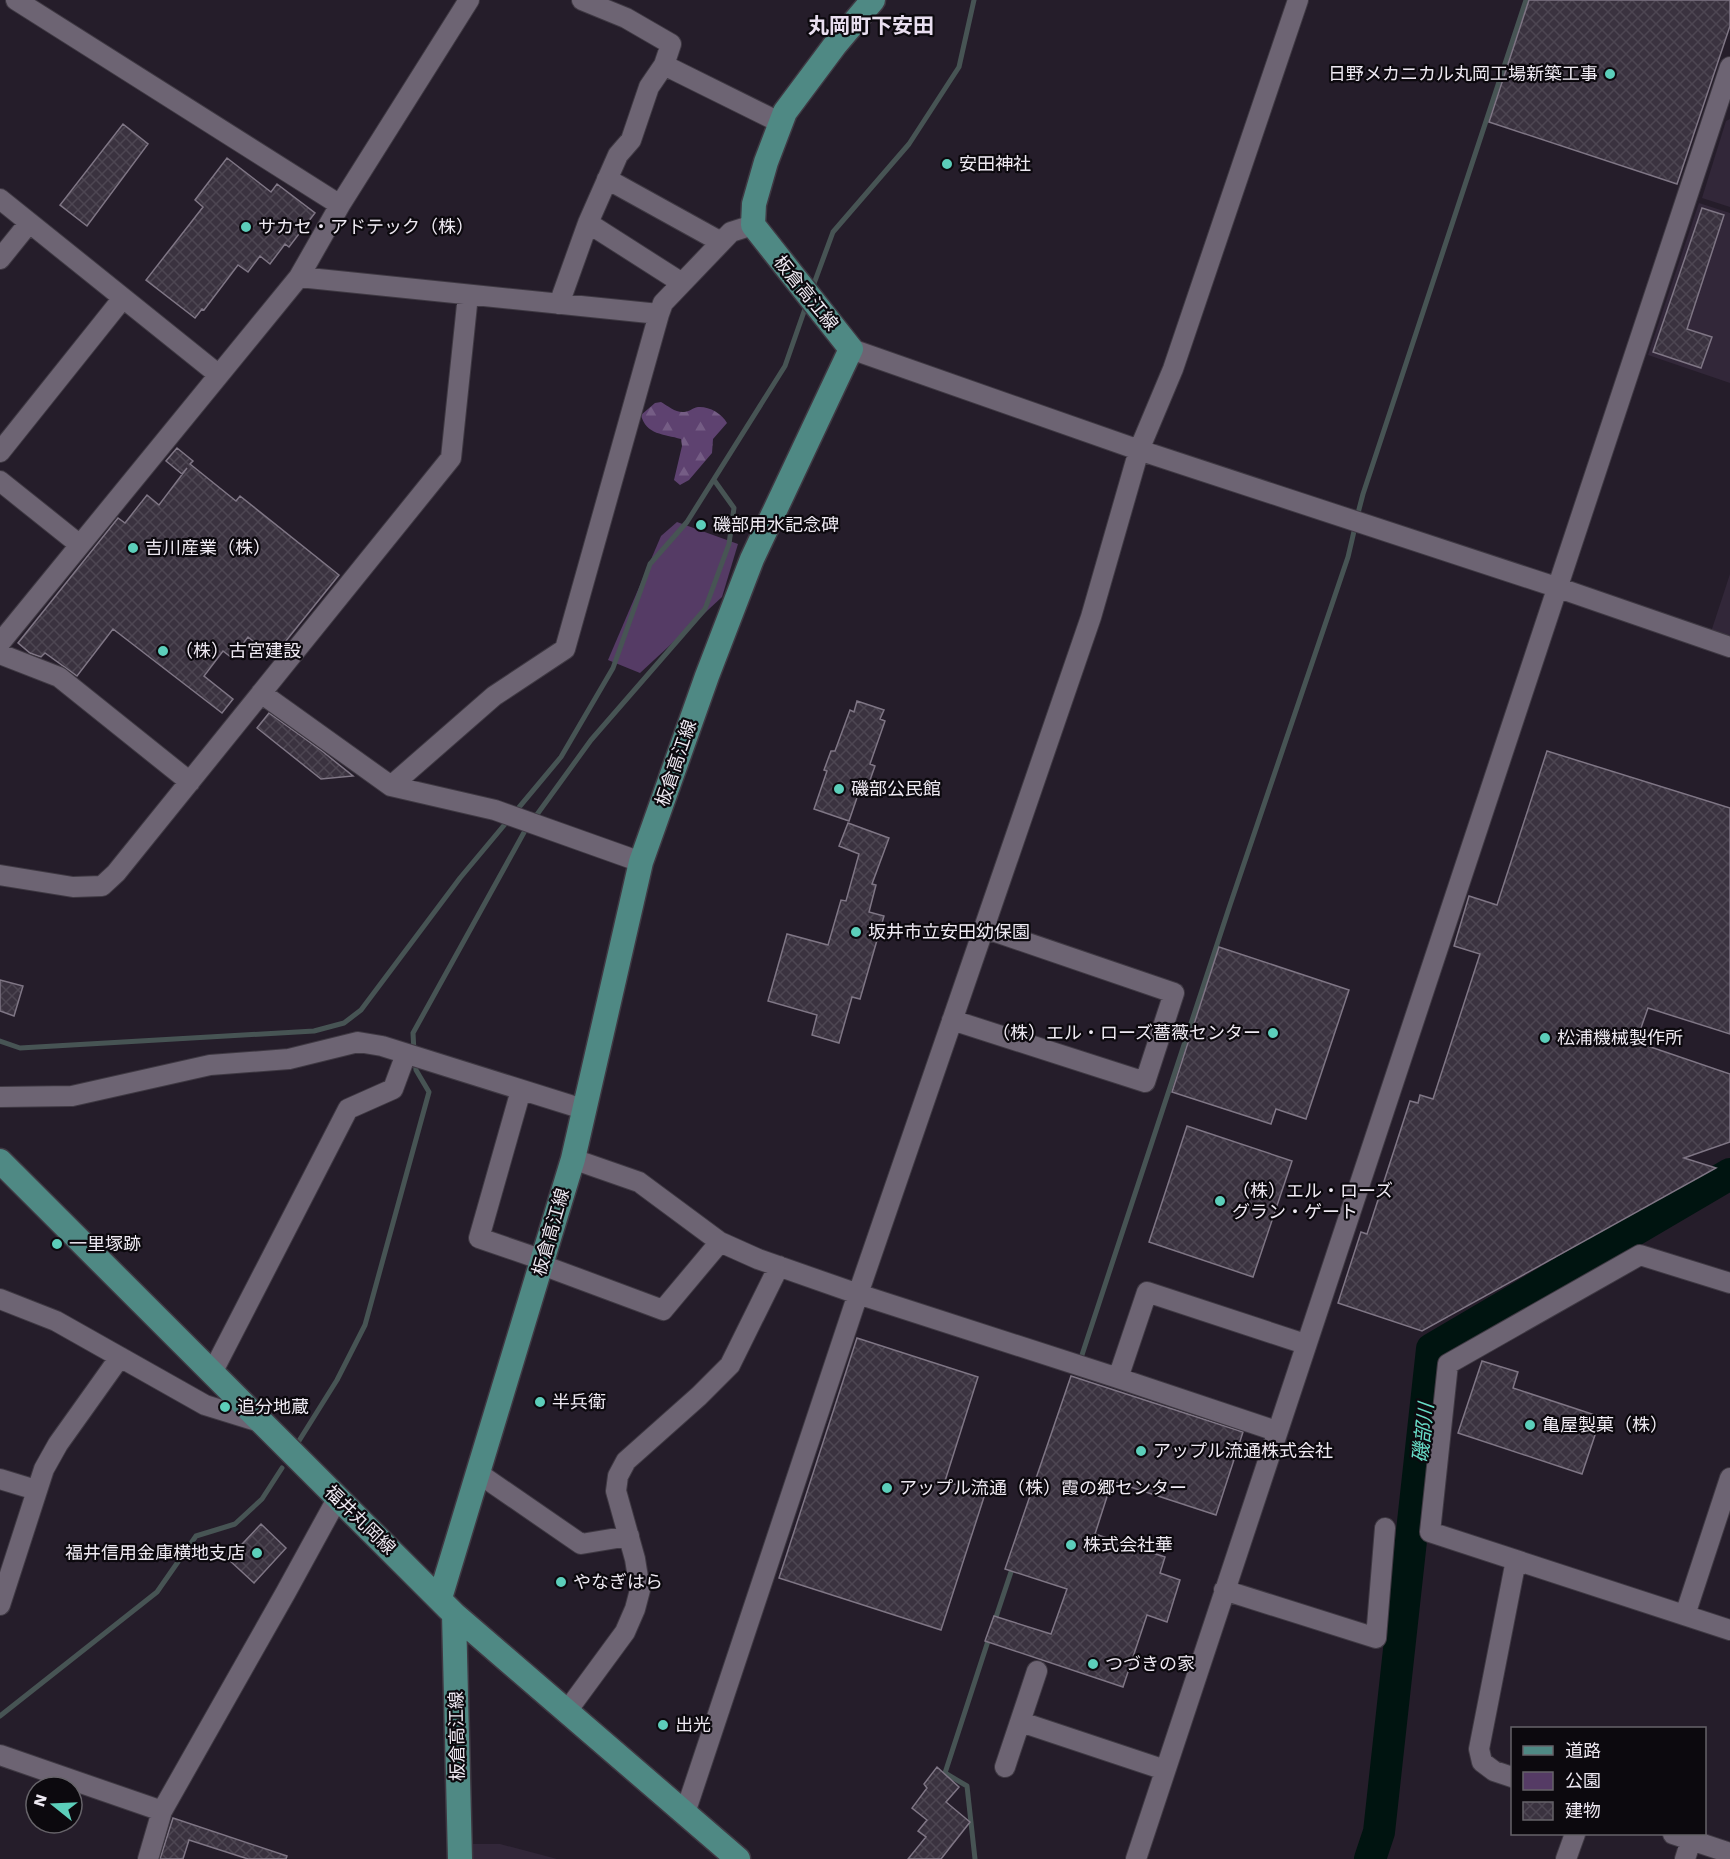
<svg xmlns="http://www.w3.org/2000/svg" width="1730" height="1859" font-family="'Work Sans','Noto Sans JP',sans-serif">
<defs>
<pattern id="forest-firs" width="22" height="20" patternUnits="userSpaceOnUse" patternTransform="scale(1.5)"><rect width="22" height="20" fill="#5e4270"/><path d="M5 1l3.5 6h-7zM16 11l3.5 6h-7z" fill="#755d85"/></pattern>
<pattern id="building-cross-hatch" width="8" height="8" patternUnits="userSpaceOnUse" patternTransform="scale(1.5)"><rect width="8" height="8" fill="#3a323f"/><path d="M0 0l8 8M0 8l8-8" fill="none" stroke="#4d4652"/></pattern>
</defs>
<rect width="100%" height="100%" fill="#251d2a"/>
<path fill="#322739" d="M1730,119V207L1702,198L1726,121Z
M1699,203L1730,213V383L1648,355Z
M1730,574V638L1711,632Z
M466,1844H500L557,1859H467Z"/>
<path fill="url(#forest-firs)" d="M661,402C668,406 676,413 684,412C689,412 692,408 698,407C708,406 722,413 727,423L713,439L712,453L689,480L680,485L674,480L682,446L681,439C664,434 646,435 641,415L655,403Z"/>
<path fill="#553b65" d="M677,522L738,544L722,597L640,673L608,660L661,536Z"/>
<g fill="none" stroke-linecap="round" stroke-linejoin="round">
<path stroke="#475454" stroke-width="5" d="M812,289L833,232L909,144L959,67L974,0
M1357,517L1363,494L1526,0
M533,820L591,740L705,609L729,544L734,508L714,480
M0,1041L20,1048L314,1031L344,1023L361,1010L460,878L561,757L613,668L650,564L687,522L785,366L807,303
M414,1052L413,1033L527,827
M1080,1361L1230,905L1348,557L1355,527
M297,1444L337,1380L365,1325L429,1092L416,1070L415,1061
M994,1623L1013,1566
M0,1716L157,1592L196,1536L235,1524L262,1499L282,1468
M975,1859L967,1786L945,1773L989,1638"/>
<path stroke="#001410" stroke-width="32" d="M1370,1859L1379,1832L1432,1349L1730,1174"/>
</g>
<path fill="url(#building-cross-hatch)" stroke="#7f7685" stroke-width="1.5" d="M1529,0H1730V26L1677,184L1489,122Z
M123,124L148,144L87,226L60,205Z
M227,158L271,192L277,184L315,213L289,247L285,244L270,264L260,256L248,272L238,265L204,310L202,309L195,318L146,280L203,207L195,200Z
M1702,208L1724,215L1687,329L1712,337L1701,368L1653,352Z
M177,448L193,461L190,464L236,501L240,496L339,575L273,657L248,637L232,658L223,651L204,676L233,699L222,713L113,629L77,676L45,653L41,657L30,653L18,643L118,518L125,523L147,495L159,505L187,468L182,474L166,461Z
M857,701L884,710L880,719L885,721L870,764L875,766L869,783L863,780L849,821L814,809L827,771L824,770L831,751H835L850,710L854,712Z
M269,713L322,751L353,776L321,779L257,728Z
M1547,751L1730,808V1034L1648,1008L1636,1042L1730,1074V1142L1684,1158L1716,1168L1422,1331L1338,1303L1361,1232L1367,1234L1410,1101L1418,1103L1420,1095L1433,1099L1480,954L1454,946L1469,896L1497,905Z
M848,823L889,838L872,884L876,885L869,912L884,916L860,999L852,997L839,1043L812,1035L817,1015L768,1001L787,934L828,945L841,900L846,901L859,854L839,846Z
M1219,947L1349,990L1306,1119L1276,1109L1271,1124L1172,1092Z
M0,980L23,986L14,1016L0,1011Z
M1187,1126L1292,1161L1253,1277L1149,1242Z
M857,1338L978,1377L945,1481L985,1494L941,1630L779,1578Z
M1482,1361L1518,1372L1513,1388L1601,1417L1582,1474L1458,1433Z
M1071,1376L1243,1432L1216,1515L1112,1481L1095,1534L1165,1557L1160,1573L1180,1580L1167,1622L1147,1615L1123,1687L985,1641L994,1616L1051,1634L1067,1589L1005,1569Z
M261,1524L286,1548L254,1583L228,1559Z
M937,1767L959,1787L946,1802L970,1822L941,1859H908L926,1837L918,1831L927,1820L912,1808L927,1788L924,1784Z
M173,1818L287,1856L286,1859H248L189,1840L183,1859H160Z"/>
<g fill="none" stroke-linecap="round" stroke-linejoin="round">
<defs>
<path id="minor" d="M16,0L340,205
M664,65L781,123
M607,179L721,242
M0,199L219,375
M588,223L682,283
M0,259L29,223
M299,277L659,314L663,303L731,232L753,225
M559,304L588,223L618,155L631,140L649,87L664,65L671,44L626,18L582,0
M851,349L1139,450L1559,588L1730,647
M0,452L123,298
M0,481L80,545
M0,643L299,277L340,205L469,0
M0,654L59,677L190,782
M261,693L391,786L495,810L641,862
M391,786L494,696L565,649L659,314
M0,875L73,887L102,886L116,873L451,458L468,295
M952,1020L1145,1082L1174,993L984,928
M521,1090L479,1238L543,1260
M0,1097L72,1096L210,1065L289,1059L358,1042L382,1046L583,1109
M573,1159L639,1182L720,1242L758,1259L858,1294L1118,1378L1276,1431
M542,1265L663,1310L720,1242
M1730,1283L1640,1255L1448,1364L1430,1532L1730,1630
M0,1299L56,1321L205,1405L263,1423
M212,1373L348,1109L393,1089L406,1054
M1118,1378L1147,1292L1305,1344
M478,1473L581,1544L629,1536
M0,1479L36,1490
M1224,1590L1376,1638L1385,1528
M0,1605L44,1469L58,1444L120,1357
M1685,1615L1730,1478
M567,1711L625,1632L635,1609L640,1590L635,1559L616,1491L618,1476L626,1461L699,1396L730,1365L779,1266
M1021,1722L1165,1770
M0,1755L162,1811
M1005,1767L1037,1671
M1512,1777L1494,1771L1482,1762L1479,1749L1516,1560
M685,1813L858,1294L1091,617L1139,450L1173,369L1298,0
M1673,1834L1730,1853
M148,1859L162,1811L286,1592L337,1499
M1136,1859L1730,67
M1566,1859L1575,1834
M1685,1859L1691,1840"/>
<path id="major" d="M0,1161L454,1614L738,1859
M440,1598L573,1159L641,862L707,676L752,559L851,349L753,225L754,204L766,162L785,112L835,45L873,0
M454,1614L460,1859"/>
</defs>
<use href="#minor" stroke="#3f3943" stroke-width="22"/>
<use href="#major" stroke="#3f3943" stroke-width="27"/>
<use href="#minor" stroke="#6d6473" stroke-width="20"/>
<use href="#major" stroke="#4f8984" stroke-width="24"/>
</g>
<g fill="#5cceba" stroke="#0c090e" stroke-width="2">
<circle cx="1610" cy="74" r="6"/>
<circle cx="947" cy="164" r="6"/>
<circle cx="246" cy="227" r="6"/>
<circle cx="701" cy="525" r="6"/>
<circle cx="133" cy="548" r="6"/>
<circle cx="163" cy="651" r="6"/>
<circle cx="839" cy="789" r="6"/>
<circle cx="856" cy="932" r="6"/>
<circle cx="1273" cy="1033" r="6"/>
<circle cx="1545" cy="1038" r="6"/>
<circle cx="1220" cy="1201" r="6"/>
<circle cx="57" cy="1244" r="6"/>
<circle cx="540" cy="1402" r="6"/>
<circle cx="225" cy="1407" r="6"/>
<circle cx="1530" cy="1425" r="6"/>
<circle cx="1141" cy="1451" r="6"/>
<circle cx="887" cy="1488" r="6"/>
<circle cx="1071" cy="1545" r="6"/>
<circle cx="257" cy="1553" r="6"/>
<circle cx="561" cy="1582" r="6"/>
<circle cx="1093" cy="1664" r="6"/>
<circle cx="663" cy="1725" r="6"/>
</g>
<g text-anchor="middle" stroke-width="4.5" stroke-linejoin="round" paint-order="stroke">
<g font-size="18" fill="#eee9f2" stroke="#0c090e" text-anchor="start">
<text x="1598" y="80" text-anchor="end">日野メカニカル丸岡工場新築工事</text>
<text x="959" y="170">安田神社</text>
<text x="258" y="233">サカセ・アドテック（株）</text>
<text x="713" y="531">磯部用水記念碑</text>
<text x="145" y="554">吉川産業（株）</text>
<text x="175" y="657">（株）古宮建設</text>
<text x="851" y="795">磯部公民館</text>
<text x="868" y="938">坂井市立安田幼保園</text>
<text x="1261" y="1039" text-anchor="end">（株）エル・ローズ薔薇センター</text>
<text x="1557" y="1044">松浦機械製作所</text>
<text x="1232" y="1197">（株）エル・ローズ<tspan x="1232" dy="21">グラン・ゲート</tspan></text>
<text x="69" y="1250">一里塚跡</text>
<text x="552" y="1408">半兵衛</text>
<text x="237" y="1413">追分地蔵</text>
<text x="1542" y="1431">亀屋製菓（株）</text>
<text x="1153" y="1457">アップル流通株式会社</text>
<text x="899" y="1494">アップル流通（株）霞の郷センター</text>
<text x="1083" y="1551">株式会社華</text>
<text x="245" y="1559" text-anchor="end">福井信用金庫横地支店</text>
<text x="573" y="1588">やなぎはら</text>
<text x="1105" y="1670">つづきの家</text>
<text x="675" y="1731">出光</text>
</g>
<g font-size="18" fill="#eee9f2" stroke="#0c090e">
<text transform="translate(806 293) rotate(51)" y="6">板倉高江線</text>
<text transform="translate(676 763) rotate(-71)" y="6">板倉高江線</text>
<text transform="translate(551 1232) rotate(-74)" y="6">板倉高江線</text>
<text transform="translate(360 1520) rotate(44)" y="6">福井丸岡線</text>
<text transform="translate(457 1736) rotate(-91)" y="6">板倉高江線</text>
</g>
<g font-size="20" font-style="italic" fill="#68dcc7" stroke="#0c090e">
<text transform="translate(1423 1433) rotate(-84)" y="7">磯部川</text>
</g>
<g font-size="21" font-weight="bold" fill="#e9dff0" stroke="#0c090e">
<text x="871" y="33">丸岡町下安田</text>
</g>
</g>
<rect x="1511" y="1727" width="195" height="108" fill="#0c090e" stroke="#666369" stroke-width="1.5"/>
<rect x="1523" y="1746" width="30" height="9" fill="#4f8984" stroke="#666369" stroke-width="1.5"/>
<text x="1565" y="1757" font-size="18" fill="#eee9f2">道路</text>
<rect x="1523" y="1772" width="30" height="18" fill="#553b65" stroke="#666369" stroke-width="1.5"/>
<text x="1565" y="1787" font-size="18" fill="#eee9f2">公園</text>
<rect x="1523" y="1802" width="30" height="18" fill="url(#building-cross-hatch)" stroke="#666369" stroke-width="1.5"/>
<text x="1565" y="1817" font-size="18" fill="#eee9f2">建物</text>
<g transform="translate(54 1805) rotate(288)"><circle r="28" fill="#0c090e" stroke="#666369" stroke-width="1.5"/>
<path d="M0-4.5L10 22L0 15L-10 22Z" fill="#5cceba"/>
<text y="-9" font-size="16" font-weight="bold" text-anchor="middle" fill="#eee9f2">N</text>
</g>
</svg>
